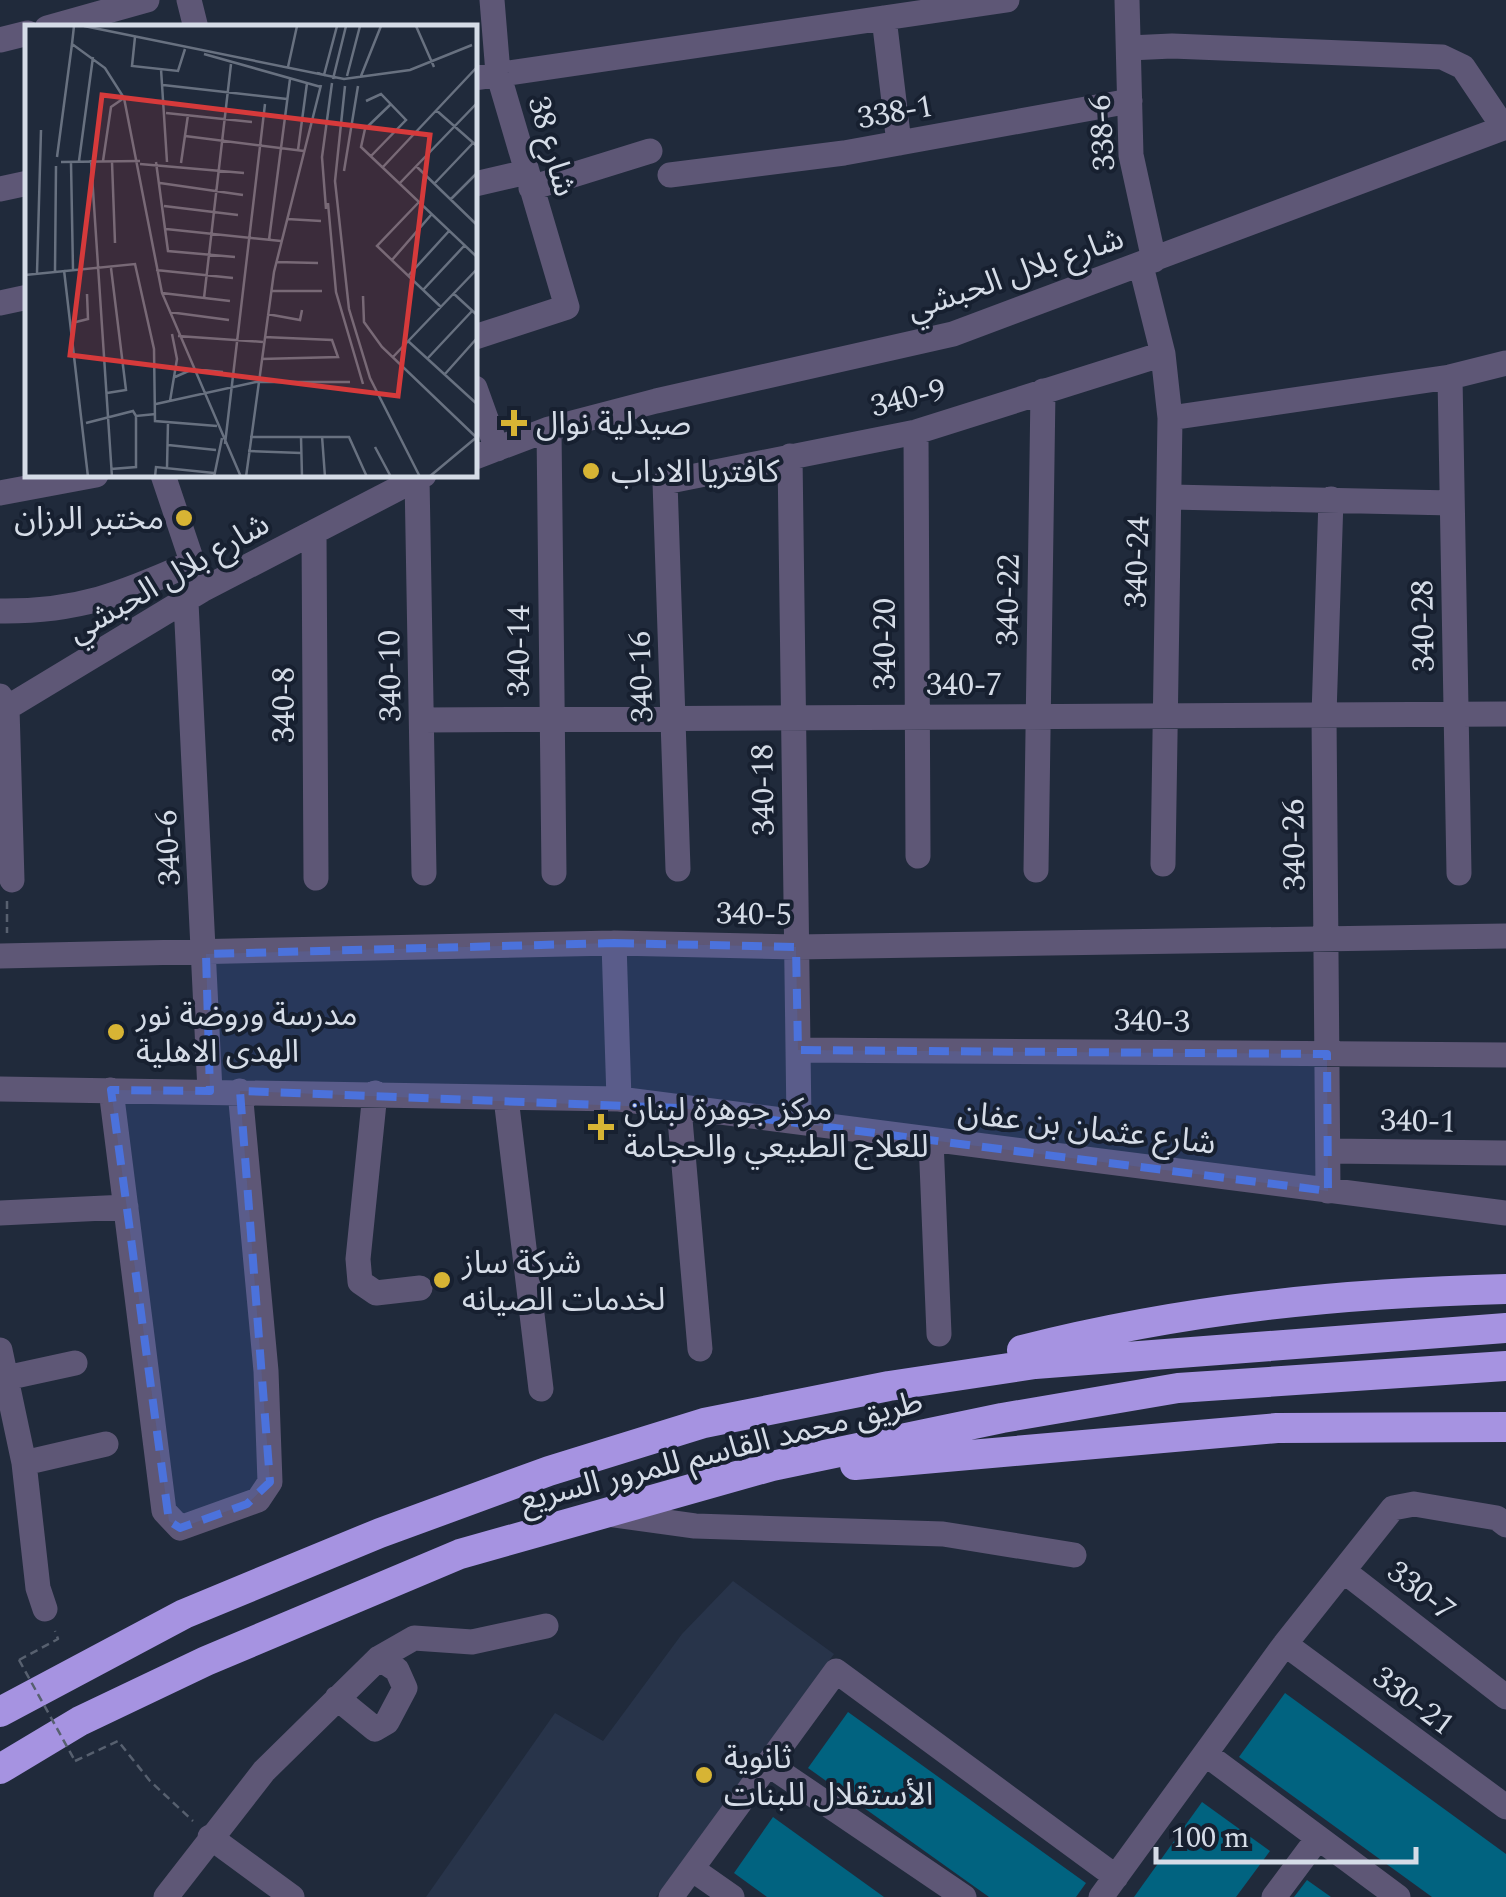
<svg xmlns="http://www.w3.org/2000/svg" width="1506" height="1897" font-family="Spectral,'Noto Sans Arabic',serif">
<rect width="100%" height="100%" fill="#202a3b"/>
<path fill="#28344a" d="M733,1581L834,1654L656,1897H426L555,1713L603,1741L682,1634Z"/>
<path fill="#016380" d="M1285,1693L1506,1854V1897H1432L1239,1757Z
M848,1712L1086,1883L1076,1897H989L808,1768Z
M1202,1802L1270,1851L1236,1897H1134Z
M773,1817L884,1897H767L734,1873Z
M1307,1880L1331,1897H1294Z"/>
<g fill="none" stroke-linecap="round" stroke-linejoin="round">
<path stroke="#57606f" stroke-width="2.5" stroke-dasharray="8 5" stroke-linecap="butt" d="M7,901V933
M19,1660L58,1639L55,1631
M75,1761L118,1741L150,1781L193,1821"/>
<path stroke="#5e5776" stroke-width="25" d="M189,0L196,28
M1127,0L1131,155L1154,260
M884,18L899,143
M47,28L147,0
M0,40L28,33
M1129,48L1172,46L1442,57L1463,67L1504,128
M475,78L1007,0
M670,175L844,153L1130,101
M475,184L527,172
M531,188L650,151
M0,189L28,183
M1141,266L1163,354L1170,418L1163,864
M0,303L28,297
M475,337L567,307L498,73L492,0
M1450,377L1459,873
M475,388L497,449
M1170,418L1450,377L1506,363
M549,429L554,873
M916,432L918,856
M790,456L799,1122
M475,457L549,429L656,401L953,334L1506,127
M163,475L198,579
M417,477L424,873
M0,493L96,475
M1171,497L1452,503
M314,532L316,878
M186,602L210,1091
M0,611C78,612 122,594 192,563
M0,696L7,708L12,880
M0,712L202,590L424,475
M422,720L1506,714
M678,869L665,482L916,432L1163,354
M1036,870L1043,391
M614,943L619,1099
M0,956L614,943L796,947L1506,936
M798,1050L1506,1055
M0,1089L619,1099L1506,1213
M111,1090L164,1511L180,1528L258,1500L270,1482L266,1371L240,1091
M375,1093L358,1259L360,1282L376,1293L420,1288
M506,1098L541,1389
M679,1108L700,1349
M931,1140L939,1334
M1329,1151L1506,1153
M1328,1191L1324,715L1331,499
M0,1213L126,1207
M0,1350L24,1463L38,1588L45,1609
M6,1378L75,1363
M24,1463L106,1444
M608,1514L695,1526L943,1534L1074,1555
M1345,1572L1506,1697
M1285,1644L1506,1807
M337,1698L375,1729L387,1722L405,1688L397,1670L379,1658
M1207,1755L1398,1897
M768,1764L964,1897
M210,1837L292,1897
M692,1869L732,1897
M166,1897L264,1771L379,1658L414,1638L472,1642L546,1626
M671,1897L836,1671L1116,1877
M1101,1897L1285,1644L1393,1508L1414,1504L1497,1518L1506,1525
M1274,1897L1318,1838"/>
<path stroke="#a693e1" stroke-width="30" d="M1022,1350C1183,1309 1341,1293 1506,1289
M855,1465L1277,1428L1506,1427
M0,1712L184,1614L380,1533L549,1471L704,1423L889,1386L1035,1364L1506,1328
M0,1769L80,1721L206,1661L460,1554L772,1466L1002,1418L1178,1388L1506,1366"/>
<path stroke="#57606f" stroke-width="2.5" stroke-dasharray="8 5" stroke-linecap="butt" d="M19,1660L75,1761"/>
</g>
<path fill="#4b72dc" fill-opacity="0.2" stroke="#4b72dc" stroke-width="8" stroke-dasharray="20 12" stroke-linejoin="round" d="M614,943L796,947L798,1050L1327,1054L1328,1191L679,1108L240,1091L270,1482L247,1504L180,1528L169,1521L111,1090L210,1091L206,954Z"/>
<g fill="#d7b434" stroke="#172030" stroke-width="4">
<path d="M509 408h10v10h10v10h-10v10h-10v-10h-10v-10h10z"/>
<circle cx="591" cy="471" r="10"/>
<circle cx="184" cy="518" r="10"/>
<circle cx="116" cy="1032" r="10"/>
<path d="M596 1112h10v10h10v10h-10v10h-10v-10h-10v-10h10z"/>
<circle cx="442" cy="1280" r="10"/>
<circle cx="704" cy="1775" r="10"/>
</g>
<g text-anchor="middle" stroke-width="8" stroke-linejoin="round" paint-order="stroke">
<g font-size="32" fill="#d5dce7" stroke="#172030">
<text transform="translate(895 111) rotate(-10)" y="11">338-1</text>
<text transform="translate(1101 133) rotate(-94)" y="11">338-6</text>
<text transform="translate(553 146) rotate(74)" y="11">شارع 38</text>
<text transform="translate(1015 273) rotate(-19)" y="11">شارع بلال الحبشي</text>
<text transform="translate(908 397) rotate(-14)" y="11">340-9</text>
<text transform="translate(1136 562) rotate(-88)" y="11">340-24</text>
<text transform="translate(168 577) rotate(-30)" y="11">شارع بلال الحبشي</text>
<text transform="translate(1007 600) rotate(-89)" y="11">340-22</text>
<text transform="translate(1422 626) rotate(-91)" y="11">340-28</text>
<text transform="translate(884 644) rotate(-90)" y="11">340-20</text>
<text transform="translate(518 651) rotate(-90)" y="11">340-14</text>
<text transform="translate(389 676) rotate(-91)" y="11">340-10</text>
<text transform="translate(640 677) rotate(-92)" y="11">340-16</text>
<text x="964" y="695">340-7</text>
<text transform="translate(283 705) rotate(-90)" y="11">340-8</text>
<text transform="translate(762 790) rotate(-91)" y="11">340-18</text>
<text transform="translate(1293 845) rotate(-91)" y="11">340-26</text>
<text transform="translate(167 848) rotate(-93)" y="11">340-6</text>
<text transform="translate(754 913) rotate(1)" y="11">340-5</text>
<text transform="translate(1152 1020) rotate(1)" y="11">340-3</text>
<text transform="translate(1418 1120) rotate(1)" y="11">340-1</text>
<text transform="translate(1087 1127) rotate(7)" y="11">شارع عثمان بن عفان</text>
<text transform="translate(721 1450) rotate(-14)" y="11">طريق محمد القاسم للمرور السريع</text>
<text transform="translate(1422 1590) rotate(38)" y="11">330-7</text>
<text transform="translate(1414 1700) rotate(37)" y="11">330-21</text>
</g>
<g font-size="32" fill="#d5dce7" stroke="#172030" text-anchor="start">
<text x="536" y="434">صيدلية نوال</text>
<text x="611" y="482">كافتريا الاداب</text>
<text x="164" y="529" text-anchor="end">مختبر الرزان</text>
<text x="136" y="1025">مدرسة وروضة نور<tspan x="136" dy="37">الهدى الاهلية</tspan></text>
<text x="624" y="1120">مركز جوهرة لبنان<tspan x="624" dy="37">للعلاج الطبيعي والحجامة</tspan></text>
<text x="462" y="1273">شركة ساز<tspan x="462" dy="37">لخدمات الصيانه</tspan></text>
<text x="724" y="1768">ثانوية<tspan x="724" dy="37">الأستقلال للبنات</tspan></text>
</g>
</g>
<g transform="translate(25 25)">
<rect width="452" height="452" fill="#202a3b"/>
<path fill="none" stroke="#687180" stroke-width="2.5" d="M49,1L47,19L80,43L99,73L137,268L216,452M59,1L319,54L385,45L447,20M391,1L409,42M110,12L107,41L153,46L160,24M179,29L296,62M263,42L272,1M136,44L142,137M292,48L299,50L312,1M322,51L335,1M336,51L356,1M308,54L321,1M138,60L262,74M320,61L310,156L324,284L345,353L395,452M341,76L356,69L381,95L346,131M366,79L340,104L336,122L453,233M411,85L453,122M141,88L227,97M160,111L279,126M273,125L282,58M32,132L47,19M66,135L87,452M54,136L68,32M78,136L86,82L99,73M36,137L115,136M87,137L90,218M131,137L143,226L210,232M46,138L48,245M156,138L163,90M115,139L219,148M391,141L453,201M357,143L453,41M319,146L333,61M135,158L218,170M374,159L453,77M409,159L448,118M425,175L453,147M394,177L352,221L416,282M303,178L311,267L338,359M139,181L213,190M301,184L297,132L307,58M262,194L296,196M141,204L256,216M244,215L265,54M367,235L406,190M251,237L293,238M39,245L63,452M131,245L208,253M30,246L31,141M12,248L16,105M0,250L110,239L129,324L130,396L192,401M383,251L424,206M398,265L439,221M246,266H297M137,268L205,276M428,268L453,291M338,271L339,297L357,322L451,412M179,273L206,39M144,287L204,295M242,289L275,295L277,285M47,298L63,294L62,269M153,311L238,317M383,316L453,380M367,333L453,243M236,334L313,332L307,315L239,312M402,334L447,286M420,349L453,312M150,352L168,344L198,347M82,368L101,365L86,243M145,376L152,334L147,309M131,379L231,357H325M61,398L108,386L111,391L131,389M297,411L300,452M225,412H324L342,452M276,412L277,452M200,419L240,79M143,420L191,425M350,422L366,452M223,426L276,428M142,443L143,397M86,444L111,442V391M130,452L131,442L189,448M189,452L197,413M221,452L249,247L296,60M404,452L453,411"/>
<path fill="#d63a3b" fill-opacity="0.15" stroke="#d63a3b" stroke-width="5" d="M77,70L405,110L373,371L45,330Z"/>
<rect width="452" height="452" fill="none" stroke="#d5dce7" stroke-width="5"/>
</g>
<path d="M1156 1847v15h260v-15" fill="none" stroke="#d5dce7" stroke-width="5"/>
<text x="1171" y="1847" font-size="30" fill="#d5dce7" stroke="#172030" stroke-width="8" paint-order="stroke">100 m</text>
</svg>
